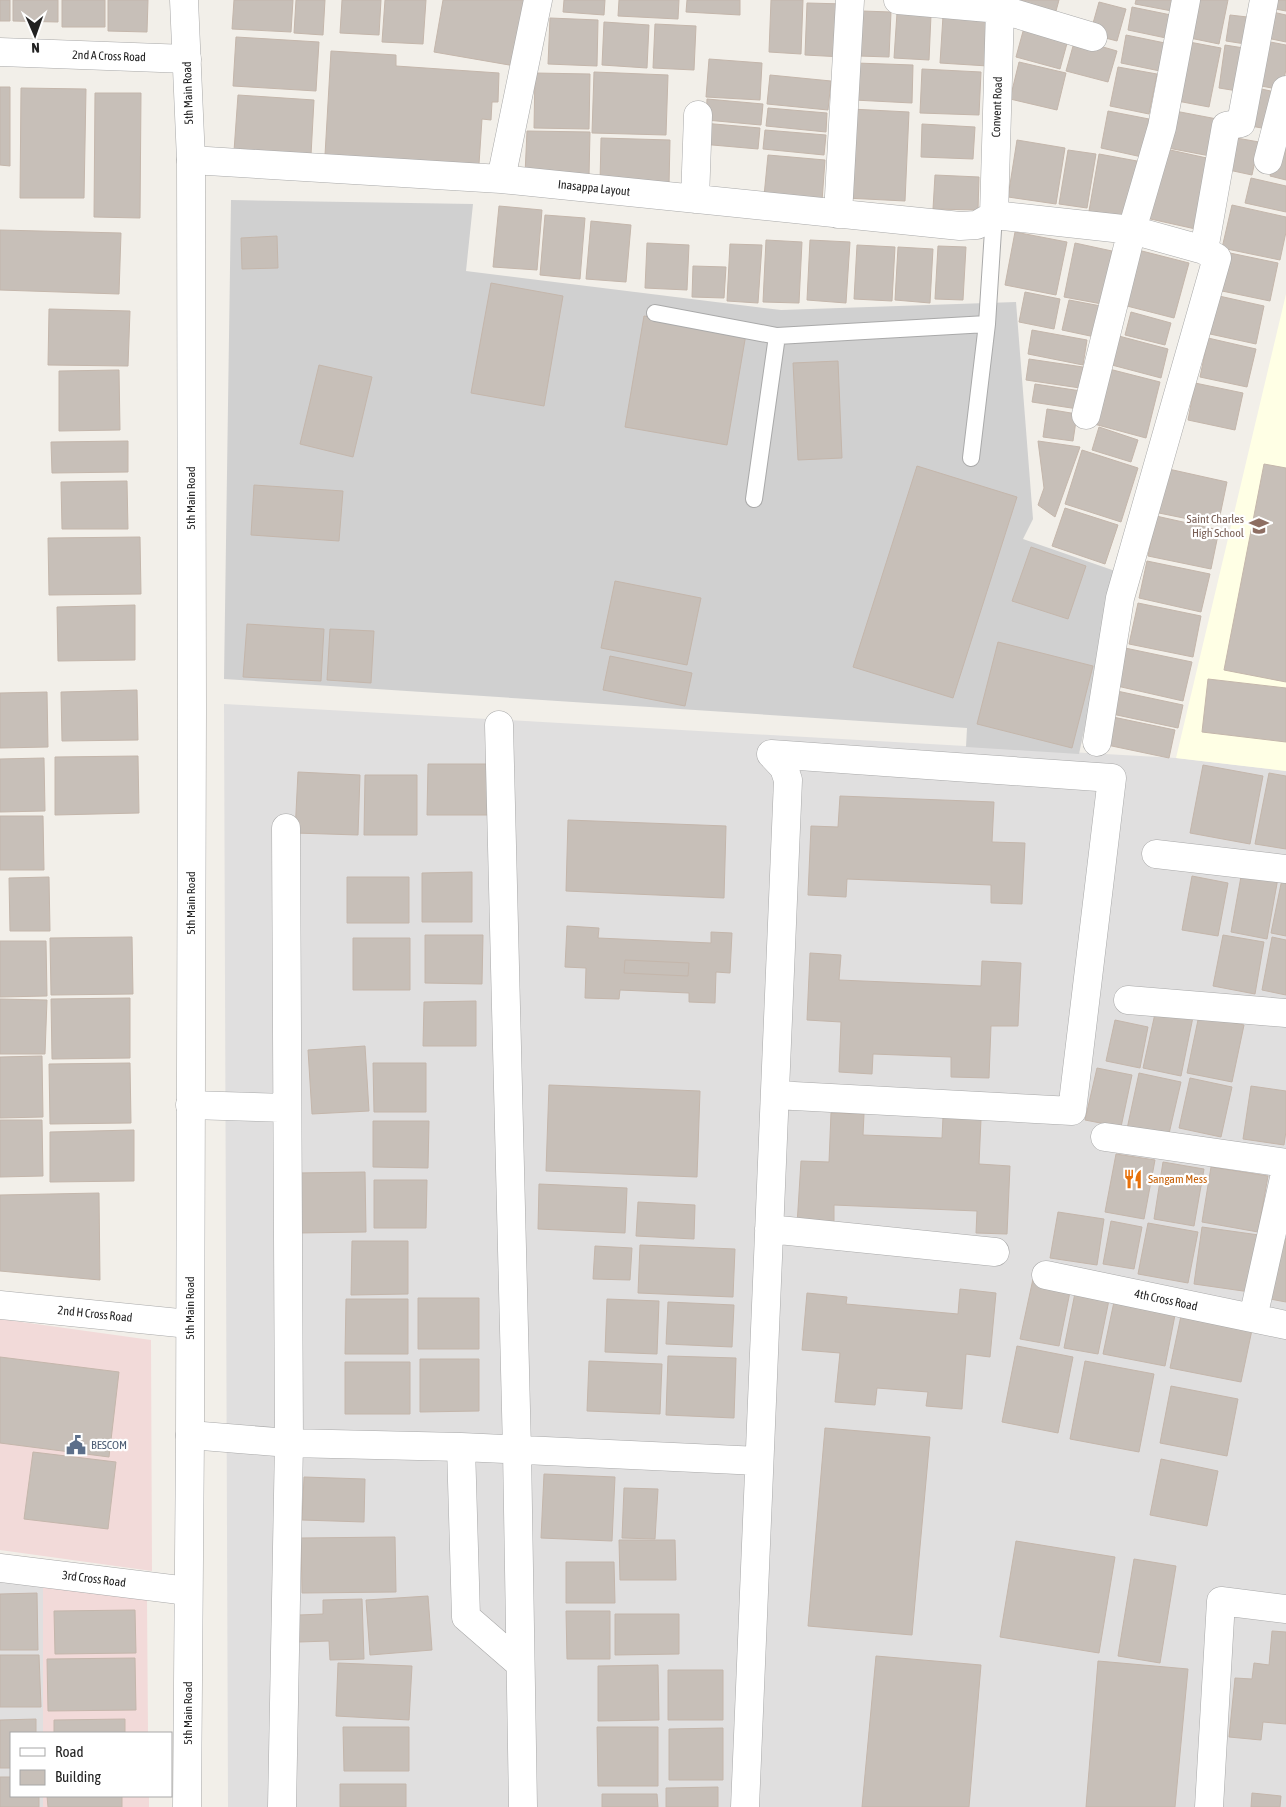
<svg xmlns="http://www.w3.org/2000/svg" width="1286" height="1807" font-family="'Asap Condensed',sans-serif">
<rect width="100%" height="100%" fill="#f2efe9"/>
<path fill="#e0dfdf" d="M224,704L1176,758L1286,771V1807H228Z
M0,1580L43,1584V1733H11V1796H43V1807H0Z"/>
<path fill="#f2dad9" d="M0,1319L151,1340L152,1571L0,1550Z
M43,1584L147,1600L148,1733H43Z
M43,1796H149V1807H43Z"/>
<path fill="#ffffe5" d="M1286,294V771L1176,758Z"/>
<path fill="#d0d0d0" d="M231,200L473,204L466,271L781,310L1016,302L1033,519L1023,539L1118,572L1079,754L966,747L967,728L224,679Z"/>
<path fill="#c7bfb8" stroke="#c4b6ab" d="M0,0H10V21H0Z
M13,0H58V22L13,21Z
M62,0H105V27H62Z
M108,0H148L147,32L108,31Z
M234,0H293L291,32L232,29Z
M296,0H325L323,35L294,33Z
M342,0H381L379,35L340,33Z
M385,0H426L423,44L382,42Z
M443,0H526L515,66L434,52Z
M564,0H605L604,15L563,12Z
M619,0H679L678,19L618,16Z
M687,0H740V15L686,12Z
M771,0H803L801,54L769,52Z
M1010,0H1059L1053,22Z
M1136,0H1174L1172,11L1135,4Z
M1192,0H1228L1219,44L1185,37Z
M1271,0H1286V11L1270,8Z
M1099,2L1126,9L1117,41L1090,34Z
M807,3L845,4L843,57L805,55Z
M1132,7L1171,15L1166,38L1128,30Z
M862,11L891,12L889,57L859,56Z
M1268,11L1286,15V42L1262,37Z
M897,13L931,15L929,60L894,58Z
M1230,15L1256,18L1252,45L1226,41Z
M943,16L990,18L988,66L940,63Z
M550,18L598,20L597,66L548,64Z
M604,22L649,25L647,68L602,65Z
M655,24L696,26L694,70L653,68Z
M1025,24L1069,36L1060,69L1016,57Z
M1126,35L1165,43L1160,71L1121,63Z
M236,37L319,42L316,91L233,86Z
M1075,39L1117,51L1108,82L1066,71Z
M1260,40L1286,45V69L1282,90L1251,84Z
M1184,41L1221,48L1209,107L1172,100Z
M1225,45L1250,49L1244,92L1219,88Z
M331,51L396,55V66L499,73L498,102H492L491,120L482,119L479,164L325,155Z
M709,59L762,63L760,100L706,97Z
M1019,62L1066,73L1057,110L1010,99Z
M856,63L913,65L912,103L854,100Z
M1118,67L1157,74L1149,114L1110,106Z
M922,69L981,72L979,115L920,113Z
M594,72L668,75L666,135L592,133Z
M535,73L590,74L589,129L534,128Z
M770,75L831,81L828,110L767,104Z
M0,87H10V166L0,165Z
M1252,87L1280,93L1273,130L1245,125Z
M21,88L86,89L84,198H20Z
M95,93H141L140,218L94,217Z
M238,95L314,100L311,155L234,151Z
M707,99L763,104L761,125L706,120Z
M768,108L827,113L826,132L766,126Z
M851,109L909,112L905,201L846,198Z
M1108,111L1149,119L1142,157L1101,148Z
M1175,111L1217,119L1210,156L1168,148Z
M703,123L760,128L758,149L701,144Z
M922,124L975,127L973,159L921,157Z
M765,130L826,135L824,155L763,149Z
M527,131L590,132L589,176L525,174Z
M1281,132L1286,133V180L1270,176Z
M1231,137L1259,142L1252,175L1224,169Z
M601,138L670,140L669,185L600,183Z
M1017,140L1065,148L1056,204L1008,197Z
M1161,148L1216,160L1200,230L1146,218Z
M1068,150L1096,154L1087,208L1059,204Z
M1099,154L1137,161L1127,217L1089,211Z
M768,155L825,160L822,201L764,196Z
M935,175L979,177L978,210L933,209Z
M1251,178L1286,186V212L1245,203Z
M1232,205L1286,217V232L1280,260L1222,248Z
M499,206L542,210L537,270L493,267Z
M545,215L585,218L580,279L540,275Z
M591,221L631,225L626,282L586,279Z
M0,230L121,233L119,294L0,290Z
M1015,232L1067,242L1056,295L1005,285Z
M277,236L278,268L242,269L241,238Z
M766,240L802,242L799,303L763,302Z
M810,240L850,242L846,303L807,300Z
M647,243L689,245L687,290L645,288Z
M1075,243L1112,251L1102,304L1064,297Z
M730,244L762,245L758,303L727,301Z
M857,245L895,247L892,301L854,299Z
M938,246L966,247L963,300L935,299Z
M898,247L933,249L930,303L895,300Z
M1138,250L1189,263L1174,318L1123,305Z
M1230,253L1278,263L1270,301L1222,291Z
M693,266L726,267L724,298L692,297Z
M491,283L563,296L544,406L471,393Z
M1025,292L1060,299L1054,329L1019,322Z
M1219,296L1264,306L1256,344L1210,334Z
M1069,300L1101,306L1095,337L1062,330Z
M49,309L130,311L128,366L48,365Z
M1131,312L1171,323L1165,345L1125,335Z
M644,316L746,334L727,445L625,427Z
M1032,330L1087,340L1083,365L1028,354Z
M1115,335L1168,349L1161,378L1108,364Z
M1208,338L1256,349L1247,387L1200,377Z
M1029,359L1083,367L1080,388L1026,380Z
M838,361L842,458L798,460L793,363Z
M319,365L372,377L353,457L300,444Z
M1109,369L1160,382L1146,438L1094,424Z
M119,370L120,430L59,431V371Z
M1195,383L1243,393L1235,430L1188,420Z
M1035,384L1081,391L1078,409L1032,402Z
M1047,409L1077,414L1073,441L1043,437Z
M1099,427L1138,440L1131,462L1092,450Z
M128,441V472L52,473L51,442Z
M1038,441L1080,447L1055,517L1038,505L1044,488Z
M1082,450L1138,468L1121,522L1065,504Z
M1264,464L1286,468V682L1224,670Z
M917,466L1017,497L953,698L853,667Z
M1164,468L1227,482L1218,525L1154,512Z
M127,481L128,529H62L61,482Z
M254,485L343,491L339,541L251,535Z
M1065,508L1118,525L1105,564L1052,546Z
M1156,516L1219,530L1211,569L1148,556Z
M140,537L141,594L49,595L48,538Z
M1031,547L1086,566L1068,619L1012,601Z
M1147,561L1210,574L1201,612L1139,598Z
M615,581L701,598L687,665L601,648Z
M1138,603L1201,616L1193,657L1129,644Z
M135,605V660L58,661L57,607Z
M247,624L324,629L321,681L243,677Z
M330,629L374,631L371,683L327,680Z
M998,642L1093,666L1072,748L977,724Z
M1125,648L1192,662L1183,701L1117,686Z
M610,656L692,673L685,706L603,690Z
M1208,679L1286,688V742L1202,732Z
M137,690L138,740L62,741L61,692Z
M1117,691L1183,705L1178,728L1112,714Z
M47,692L48,747L0,748V693Z
M1113,717L1175,730L1169,758L1107,745Z
M138,756L139,813L55,815V757Z
M44,758L45,811L0,812V759Z
M428,764H491V815H427Z
M1203,765L1263,776L1250,844L1190,833Z
M298,772L360,775L358,835L295,833Z
M1269,773L1286,776V849L1255,844Z
M365,775H417V835H364Z
M840,796L994,802L992,842L1025,843L1022,904L991,903V885L847,879L846,897L808,895L811,826L838,827Z
M0,816H43L44,870H0Z
M568,820L726,826L724,898L566,891Z
M1242,871L1278,878L1267,939L1231,932Z
M472,872V922H422V873Z
M1192,876L1228,883L1218,936L1182,930Z
M49,877L50,931H10L9,878Z
M347,877H409V923H347Z
M1282,879L1286,880V936L1271,933Z
M567,926L599,928L598,938L711,943V932L732,933L730,973L716,972L715,1003L689,1002V993L620,990L619,999L585,998L586,968L565,967Z
M425,935H483L482,984L425,983Z
M1223,935L1264,942L1255,994L1213,986Z
M132,937L133,994L51,995L50,938Z
M1272,937L1286,940V995L1262,990Z
M353,938H410V990H353Z
M0,941H46L47,996L0,997Z
M810,953L841,955L839,980L981,986L982,961L1021,963L1018,1026H991L989,1078L951,1077V1057L873,1054L872,1074L839,1072L841,1022L807,1020Z
M625,960L689,963L688,976L624,973Z
M130,998V1058L52,1059L51,999Z
M0,999L47,1000L45,1054H0Z
M476,1001V1046H423L424,1002Z
M1156,1009L1193,1017L1181,1076L1143,1068Z
M1199,1015L1244,1025L1232,1082L1187,1073Z
M1115,1020L1148,1027L1140,1068L1106,1061Z
M365,1046L369,1111L312,1114L308,1050Z
M42,1056L43,1117L0,1118V1057Z
M130,1063L131,1123L50,1124L49,1064Z
M373,1063H426V1112H374Z
M1097,1068L1132,1075L1121,1127L1085,1120Z
M1139,1073L1181,1082L1168,1138L1127,1129Z
M1190,1078L1232,1087L1221,1137L1179,1128Z
M549,1085L700,1091L697,1177L546,1171Z
M1251,1086L1286,1091V1131L1284,1145L1243,1139Z
M831,1113L864,1114L863,1135L942,1138L943,1117L981,1119L979,1164L1010,1166L1007,1234L976,1233L977,1211L834,1205V1227L797,1225L801,1161L829,1162Z
M0,1120H42L43,1176L0,1177Z
M373,1121H429L428,1168L373,1167Z
M134,1130V1181L50,1182V1132Z
M1116,1154L1155,1160L1144,1219L1105,1212Z
M1163,1162L1204,1169L1194,1226L1154,1219Z
M1211,1167L1268,1176L1258,1232L1202,1222Z
M365,1172L366,1232L298,1233L297,1173Z
M374,1180H427L426,1228H374Z
M539,1184L627,1188L625,1233L538,1229Z
M99,1193L100,1280L0,1271V1195Z
M638,1202L695,1205L694,1239L636,1236Z
M1058,1212L1104,1219L1097,1265L1050,1258Z
M1111,1221L1142,1227L1134,1269L1103,1264Z
M1148,1223L1198,1232L1188,1283L1138,1274Z
M1202,1227L1259,1235L1250,1292L1194,1284Z
M1282,1238L1286,1239V1302L1270,1299Z
M352,1241H408V1294L351,1295Z
M640,1245L735,1249L733,1297L638,1293Z
M595,1246L632,1248L630,1280L593,1279Z
M1033,1279L1071,1287L1059,1346L1020,1339Z
M1076,1288L1110,1295L1098,1354L1064,1348Z
M960,1289L996,1293L990,1357L966,1354L962,1409L926,1406L928,1392L877,1388L875,1405L835,1402L840,1353L802,1350L807,1293L847,1297L846,1304L958,1314Z
M1115,1297L1176,1310L1165,1366L1103,1354Z
M418,1298H479V1349H418Z
M346,1299H408V1354H345Z
M607,1299L659,1301L657,1354L605,1352Z
M668,1302L734,1305L732,1347L666,1344Z
M1182,1311L1253,1325L1241,1382L1170,1368Z
M1017,1346L1073,1357L1058,1433L1002,1422Z
M668,1356L736,1358L734,1418L666,1415Z
M0,1357L119,1372L109,1457L0,1443Z
M420,1359H479V1411L420,1412Z
M589,1361L662,1364L660,1414L587,1411Z
M1085,1361L1154,1374L1139,1452L1070,1439Z
M345,1362H410V1414H345Z
M1171,1386L1238,1399L1227,1456L1160,1443Z
M825,1428L930,1437L912,1635L808,1626Z
M33,1452L116,1462L108,1529L24,1519Z
M1161,1459L1218,1471L1207,1526L1150,1515Z
M544,1474L615,1477L612,1541L541,1538Z
M304,1477L365,1479L364,1522L302,1520Z
M624,1488L658,1489L655,1539L622,1538Z
M395,1537L396,1592L302,1593L301,1538Z
M619,1540H675L676,1580H620Z
M1016,1541L1115,1557L1099,1653L1000,1637Z
M1134,1559L1176,1566L1160,1663L1118,1656Z
M566,1562H614L615,1603H566Z
M37,1593L38,1650H0V1594Z
M428,1596L432,1650L370,1655L366,1600Z
M362,1599L364,1659L330,1660L329,1641L299,1642V1615L323,1614V1600Z
M135,1610L136,1653L55,1654L54,1611Z
M566,1611H610V1659H567Z
M615,1614H679V1654L615,1655Z
M1272,1631L1286,1632V1724L1263,1722L1261,1740L1229,1737L1235,1678L1252,1679L1254,1663L1269,1665Z
M0,1655H39L41,1707H0Z
M876,1656L981,1665L969,1807H862Z
M135,1658L136,1710L48,1711L47,1659Z
M1098,1661L1188,1669L1175,1807H1086Z
M338,1663L412,1666L409,1720L336,1716Z
M658,1665L659,1720L598,1721V1666Z
M668,1670H723V1720H668Z
M36,1719V1733H11V1768H0V1720Z
M125,1719V1733H54V1720Z
M343,1727H409V1771H344Z
M597,1727H658V1786H598Z
M723,1728V1780H669V1729Z
M0,1777H11V1796H39V1807H0Z
M340,1784H406V1807H340Z
M718,1787V1807H666V1788Z
M1252,1793L1281,1796L1280,1807H1251Z
M602,1794H657L658,1807H602Z
M47,1796H122V1807H48Z"/>
<g fill="none" stroke-linecap="round" stroke-linejoin="round">
<defs>
<path id="service" d="M655,313L777,336
M971,458L987,324L994,215
M754,499L777,336L987,324"/>
<path id="minor" d="M898,0L1000,9L1093,37
M0,52L187,59
M191,160L501,179L960,226L977,225L994,215
M1268,160L1286,90
M501,179L538,0
M695,199L698,115
M838,214L850,0
M994,215L1132,230L1204,250L1217,258L1120,598L1097,742
M994,215L1000,9L1002,0
M1204,250L1226,126L1241,123L1264,0
M1086,415L1132,230L1162,127L1186,0
M499,725L517,1450L523,1807
M771,754L1112,778L1072,1111L775,1095
M1156,854L1286,869
M1128,1000L1286,1013
M190,1105L287,1108
M1105,1137L1286,1163
M769,1229L995,1252
M1046,1275L1286,1325
M0,1305L189,1324
M1253,1318L1286,1169
M190,1435L289,1443L461,1447L759,1461
M461,1447L466,1617L520,1664
M0,1568L188,1591
M282,1807L289,1443L286,828
M745,1807L788,780L784,768L771,754
M1209,1807L1221,1601L1286,1609"/>
<path id="tertiary" d="M184,0L191,160L192,709L190,1435L187,1807"/>
</defs>
<use href="#service" stroke="#a9a9a9" stroke-width="18"/>
<use href="#minor" stroke="#a9a9a9" stroke-width="29"/>
<use href="#tertiary" stroke="#a9a9a9" stroke-width="29"/>
<use href="#service" stroke="#fff" stroke-width="16"/>
<use href="#minor" stroke="#fff" stroke-width="28"/>
<use href="#tertiary" stroke="#fff" stroke-width="28"/>
</g>
<defs>
<symbol id="school-bare" viewBox="-9 -9 18 18"><path d="M0-5L7-2L0 1L-7-2ZM-4 1L0 2.5L4 1V4Q0 6-4 4Z" fill="#8d6e63" stroke="#fff" stroke-width="2.5" paint-order="stroke"/></symbol>
<symbol id="restaurant-bare" viewBox="-9 -9 18 18"><path d="M-5-6h1v4h1v-4h1v4h1v-4h1v5L-1.5 .5V6h-2V.5L-5-1ZM5-6V6H3V1.5H1.5Q1.5-4 5-6Z" fill="#e8710a" stroke="#fff" stroke-width="2.5" paint-order="stroke"/></symbol>
<symbol id="civic-bare" viewBox="-9 -9 18 18"><path d="M-.6-6.5H3V-4.5H.6V-3L4-1V1h2V6H-6V1h2V-1L-.6-3ZM-1.2 2.5V6h2.4V2.5Z" fill="#5c6f8a" stroke="#fff" stroke-width="2.5" paint-order="stroke"/></symbol>
</defs>
<g fill-rule="evenodd">
<use href="#school-bare" x="1245" y="512" width="28" height="28"/>
<use href="#restaurant-bare" x="1119" y="1165" width="28" height="28"/>
<use href="#civic-bare" x="62" y="1431" width="28" height="28"/>
</g>
<g text-anchor="middle" stroke-width="4.5" stroke-linejoin="round" paint-order="stroke">
<g font-size="12" fill="#222" stroke="#fff">
<text transform="translate(109 56) rotate(2)" y="4">2nd A Cross Road</text>
<text transform="translate(188 93) rotate(-92)" y="4">5th Main Road</text>
<text transform="translate(997 107) rotate(-88)" y="4">Convent Road</text>
<text transform="translate(594 188) rotate(6)" y="4">Inasappa Layout</text>
<text transform="translate(191 498) rotate(-90)" y="4">5th Main Road</text>
<text transform="translate(191 903) rotate(-90)" y="4">5th Main Road</text>
<text transform="translate(1166 1300) rotate(12)" y="4">4th Cross Road</text>
<text transform="translate(190 1308) rotate(-90)" y="4">5th Main Road</text>
<text transform="translate(95 1314) rotate(6)" y="4">2nd H Cross Road</text>
<text transform="translate(94 1579) rotate(7)" y="4">3rd Cross Road</text>
<text transform="translate(188 1713) rotate(-90)" y="4">5th Main Road</text>
</g>
<g font-size="12" fill="#785e54" stroke="#fff" text-anchor="end">
<text x="1244" y="523">Saint Charles<tspan x="1244" dy="14">High School</tspan></text>
</g>
<g font-size="12" fill="#c56008" stroke="#fff" text-anchor="start">
<text x="1148" y="1183">Sangam Mess</text>
</g>
<g font-size="12" fill="#4e5e75" stroke="#fff" text-anchor="start">
<text x="91" y="1449">BESCOM</text>
</g>
</g>
<rect x="10" y="1732" width="162" height="65" fill="#ffffff" stroke="#a7a7a7"/>
<rect x="20" y="1748" width="25" height="8" fill="#ffffff" stroke="#a7a7a7"/>
<text x="55" y="1757" font-size="15" fill="#222222">Road</text>
<rect x="20" y="1770" width="25" height="15" fill="#c7bfb8" stroke="#a7a7a7"/>
<text x="55" y="1782" font-size="15" fill="#222222">Building</text>
<g transform="translate(35 35) rotate(178)" stroke="#ffffff" stroke-width="4" paint-order="stroke">
<path d="M0-4L9 19L0 12L-9 19Z" fill="#222222"/>
<text y="-8" font-size="14" font-weight="bold" text-anchor="middle" fill="#222222">N</text>
</g>
</svg>
